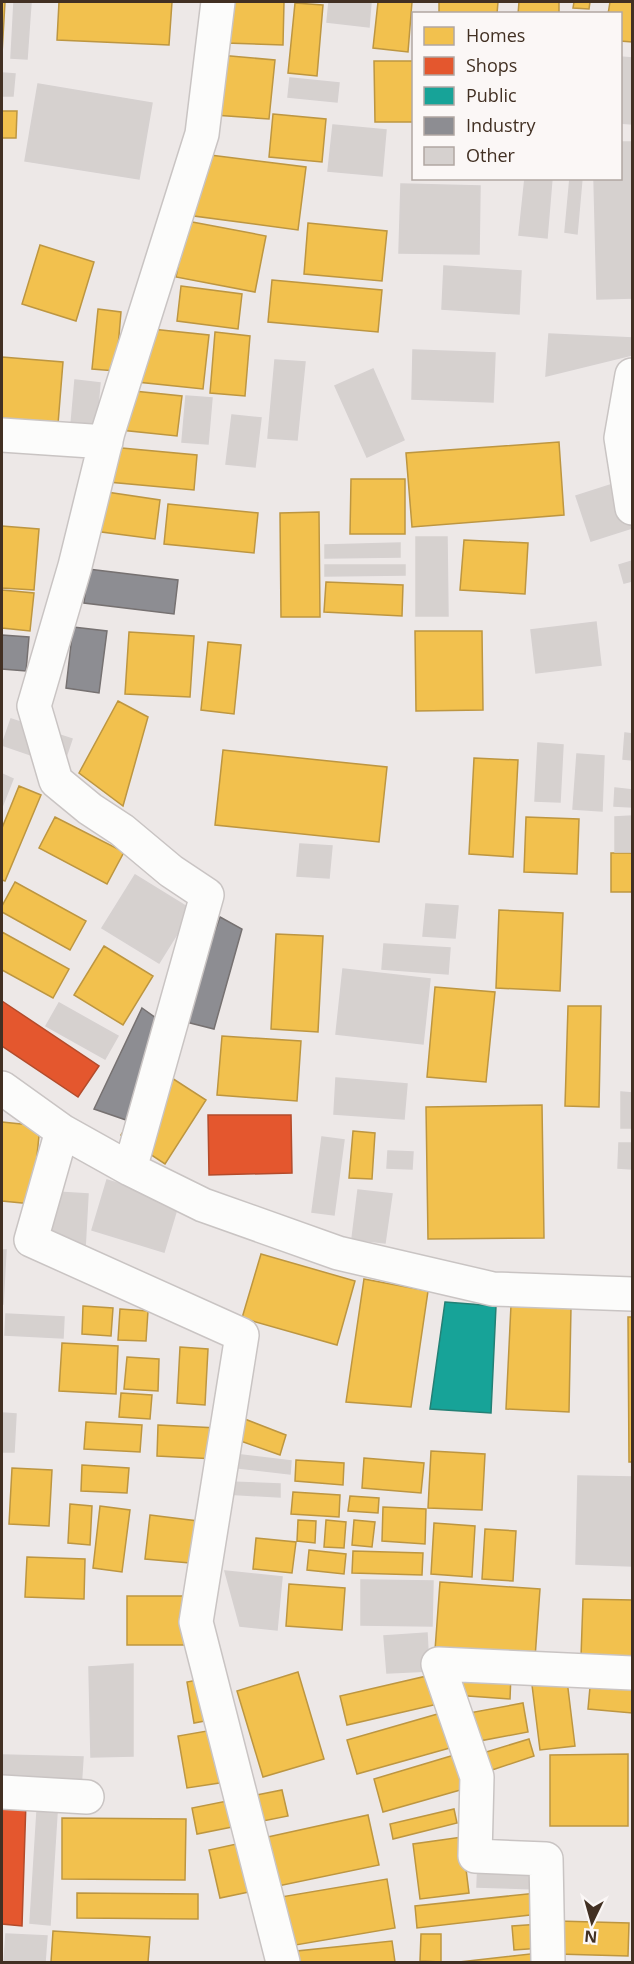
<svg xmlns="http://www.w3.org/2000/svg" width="634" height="1964" font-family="'Open Sans',sans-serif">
<rect width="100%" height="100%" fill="#ede8e7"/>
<path fill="#f2c14e" stroke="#bd9641" stroke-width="1.5" d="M2,2H5L2,54Z
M59,2H172L169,45L57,40Z
M227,2H284L283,45L226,43Z
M378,2H412L408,52L373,48Z
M439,2H498L497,14H439Z
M519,2H559V14H518Z
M574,2H590L589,9L573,8Z
M610,2H632V42L620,41V14H608Z
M295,3L323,5L317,76L288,73Z
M219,55L275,60L269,119L214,115Z
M374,61H414V122H375Z
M2,111H17L16,138H2Z
M273,114L326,119L322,162L269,157Z
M202,154L306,167L298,230L194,216Z
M187,221L266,236L255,292L176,277Z
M308,223L387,231L382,281L304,274Z
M40,245L94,262L76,321L22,304Z
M272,280L382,290L378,332L268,322Z
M181,286L242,294L238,329L177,321Z
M98,309L121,312L116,371L92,369Z
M142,328L209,335L203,389L137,382Z
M215,332L250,336L245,396L210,393Z
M2,357L63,362L58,424L2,419Z
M124,390L182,396L177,436L120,430Z
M559,442L564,515L412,527L406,453Z
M111,447L197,455L194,490L108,482Z
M351,479H405V534H350Z
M100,491L160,500L155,539L94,531Z
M168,504L258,513L254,553L164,544Z
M319,512L320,617H281L280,513Z
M2,526L39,529L34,590L2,588Z
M464,540L528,543L525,594L460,590Z
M326,582L403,585L402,616L324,612Z
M2,590L34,593L30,631L2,628Z
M415,631H482L483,710L416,711Z
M129,632L194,636L190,697L125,694Z
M208,642L241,645L234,714L201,710Z
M118,701L148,717L123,806L79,773Z
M223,750L387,767L379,842L215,825Z
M474,758L518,760L513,857L469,854Z
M19,786L41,795L5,881L2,880V828Z
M55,817L124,852L107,884L39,848Z
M526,817L579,819L577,874L524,872Z
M611,853H632V892H611Z
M15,882L86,921L70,950L2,912V906Z
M499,910L563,913L560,991L496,988Z
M2,932L69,969L53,998L2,970Z
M276,934L323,936L318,1032L271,1029Z
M104,946L153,976L123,1025L74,995Z
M435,987L495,992L486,1082L427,1077Z
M568,1006H601L599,1107L565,1106Z
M222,1036L301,1041L297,1101L217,1095Z
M161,1071L206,1100L165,1164L121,1135Z
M542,1105L544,1238L428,1239L426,1107Z
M2,1122L40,1126L32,1204L2,1201Z
M353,1131L375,1133L372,1179L349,1178Z
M261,1254L355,1281L337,1345L242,1318Z
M364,1279L428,1291L411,1407L346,1402Z
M511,1305L571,1307L569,1412L506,1409Z
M83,1306L113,1308L111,1336L82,1334Z
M120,1309L148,1311L146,1341L118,1340Z
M628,1317H632V1462H629Z
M62,1343L118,1346L116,1394L59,1391Z
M180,1347L208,1349L205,1405L177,1403Z
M127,1357L159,1359L158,1391L124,1389Z
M121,1393L152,1395L150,1419L119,1417Z
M237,1416L286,1435L280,1455L235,1439Z
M86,1422L142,1425L140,1452L84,1449Z
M158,1425L218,1428L216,1459L157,1456Z
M431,1451L485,1454L482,1510L428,1508Z
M364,1458L424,1463L421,1493L362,1488Z
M296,1460L344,1463L343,1485L295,1481Z
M82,1465L129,1468L127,1493L81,1491Z
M12,1468L52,1470L49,1526L9,1524Z
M293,1492L340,1495L339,1517L291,1514Z
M350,1496L379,1498L378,1513L348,1511Z
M70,1504L92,1506L90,1545L68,1543Z
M100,1506L130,1510L122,1572L93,1568Z
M383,1507L426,1509L425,1544L382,1541Z
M150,1515L206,1522L201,1564L145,1559Z
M298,1520L316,1521L315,1543L297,1541Z
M326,1520L346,1522L344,1548L324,1547Z
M354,1520L375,1522L372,1547L352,1545Z
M434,1523L475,1526L472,1577L431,1574Z
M485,1529L516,1531L513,1581L482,1579Z
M256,1538L296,1542L292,1573L253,1569Z
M309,1550L346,1554L344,1574L307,1570Z
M353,1551L423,1553L422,1575L352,1573Z
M27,1557L85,1559L84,1599L25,1597Z
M440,1582L540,1589L535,1658L435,1650Z
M289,1584L345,1588L342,1630L286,1626Z
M127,1596H186V1645H127Z
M583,1599L632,1600V1658L581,1657Z
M455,1670L511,1674L510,1699L454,1695Z
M298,1672L324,1759L263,1777L237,1691Z
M566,1672L575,1746L540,1750L531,1677Z
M431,1675L438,1704L347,1725L340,1696Z
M218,1676L226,1717L194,1723L187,1682Z
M591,1676L632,1680V1713L588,1709Z
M523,1703L528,1732L474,1742L469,1713Z
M448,1711L457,1746L357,1774L347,1740Z
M230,1727L239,1780L187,1788L178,1736Z
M529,1739L534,1756L489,1771L483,1753Z
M461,1753L471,1787L383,1812L374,1779Z
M628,1754V1826H550V1755Z
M282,1790L288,1816L197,1834L192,1808Z
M454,1809L457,1823L393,1839L390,1824Z
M368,1815L379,1865L220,1898L209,1850Z
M62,1818L186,1819L185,1880L62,1879Z
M462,1837L469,1893L420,1899L413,1844Z
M387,1879L395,1928L284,1947L275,1898Z
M77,1893L198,1894V1919L77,1918Z
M537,1893L539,1914L417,1928L415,1906Z
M558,1921L629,1923L628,1956L557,1954Z
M541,1924L542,1948L514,1950L512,1926Z
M53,1931L150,1937L148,1962H51Z
M421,1934H441V1962L420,1961Z
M392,1941L395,1962H299L297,1951Z
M539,1953L540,1962H459Z"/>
<path fill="#e4572e" stroke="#b34b2b" stroke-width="1.5" d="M2,1001L99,1066L78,1097L2,1046Z
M208,1115H291L292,1173L209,1175Z
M2,1800L26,1801L22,1926L2,1924Z"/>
<path fill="#17a398" stroke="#248075" stroke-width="1.5" d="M445,1302L496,1306L491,1413L430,1409Z"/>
<path fill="#8d8d92" stroke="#767171" stroke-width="1.5" d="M88,569L178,580L174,614L84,603Z
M73,627L107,631L99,693L66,688Z
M2,635L29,637L26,671L2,669Z
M220,917L242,929L214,1029L182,1021Z
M142,1008L163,1023L126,1120L94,1109Z"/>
<path fill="#d6d1cf" stroke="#d6d1d0" stroke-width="1.5" d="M14,2H31L27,59L11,58Z
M329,2H371L369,27L327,22Z
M620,57L632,58V124L620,123Z
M2,73L15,74L13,96H2Z
M290,78L339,83L337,102L288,97Z
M38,84L152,103L139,179L25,161Z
M333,125L386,130L382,176L328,171Z
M620,142H632V298L597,299L594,178H620Z
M525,178H552L547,238L519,235Z
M570,178H582L577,234L565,232Z
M401,184L480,186L479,254L399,253Z
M444,266L521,271L519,314L442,309Z
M549,334L632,338V355L546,376Z
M413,350L495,353L493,402L412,399Z
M275,360L305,362L297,440L268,438Z
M373,369L404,440L367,457L335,386Z
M75,380L100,383L96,427L71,425Z
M186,396L212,398L208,444L182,442Z
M232,415L261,418L255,467L226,464Z
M632,478V528L591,541L576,496Z
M416,537H447L448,616H416Z
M400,543V557L325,558V545Z
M632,561V581L624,583L619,565Z
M325,565H405V575L325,576Z
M596,622L601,665L536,673L531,630Z
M11,719L72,739L63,766L2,745Z
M625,733L632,734V760L623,759Z
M538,743L563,745L560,802L535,801Z
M577,754L604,756L602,811L573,809Z
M2,774L13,779L2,807Z
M615,788L632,790V807L614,806Z
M632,816V852H615V817Z
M300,844L332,846L329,878L297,876Z
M135,875L192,910L159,963L102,928Z
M426,904L458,906L455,938L423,936Z
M384,944L450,948L448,974L382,969Z
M343,969L430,979L423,1044L336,1034Z
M59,1003L118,1036L105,1059L46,1026Z
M336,1078L407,1084L404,1119L334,1114Z
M621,1092L632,1093V1128H621Z
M322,1137L344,1140L334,1215L312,1212Z
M619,1143H632V1169L618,1168Z
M388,1151L413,1152L412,1169L387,1168Z
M107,1180L179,1202L164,1252L92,1230Z
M358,1190L392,1194L385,1243L352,1239Z
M39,1191L88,1194L85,1249L36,1246Z
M2,1250H6L3,1304H2Z
M6,1314L64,1317L63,1338L5,1335Z
M2,1413L16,1414L14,1452H2Z
M233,1454L291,1461L290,1474L231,1467Z
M578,1476L632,1477V1566L576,1564Z
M228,1482L280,1484V1497L227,1494Z
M225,1571L282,1577L277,1630L240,1626Z
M361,1580L433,1581L432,1626L361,1625Z
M427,1633L429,1671L387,1673L384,1636Z
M133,1664V1756L91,1757L89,1667Z
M2,1755L83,1757L81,1788L2,1786Z
M37,1812L57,1813L50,1925L30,1923Z
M478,1862L539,1864L538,1889L477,1887Z
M6,1934L47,1936L45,1962H4Z"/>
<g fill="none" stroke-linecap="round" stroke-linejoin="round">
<defs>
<path id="street" d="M632,375L621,438L632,508
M2,435L106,442
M2,1088L62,1131L130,1169L203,1205L338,1253L493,1289L632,1294
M62,1131L31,1240L242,1335L196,1622L283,1962
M130,1169L207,895L171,871L122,830L90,809L56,781L34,706L75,566L108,432L202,134L218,2
M2,1792L87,1797
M548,1962L546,1859L475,1856L477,1777L438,1664L632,1673"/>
</defs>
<use href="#street" stroke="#c9c4c3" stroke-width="36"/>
<use href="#street" stroke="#fcfcfb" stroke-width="33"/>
</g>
<rect width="634" height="1964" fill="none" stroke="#423023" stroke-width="6"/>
<rect x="412" y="12" width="210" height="168" fill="#fbf7f6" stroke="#b1a7a2" stroke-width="1.5"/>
<rect x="424" y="27" width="30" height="18" fill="#f2c14e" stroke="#b1a7a2" stroke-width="1.5"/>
<text x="466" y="42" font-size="18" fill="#423023">Homes</text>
<rect x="424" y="57" width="30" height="18" fill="#e4572e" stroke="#b1a7a2" stroke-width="1.5"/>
<text x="466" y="72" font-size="18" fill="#423023">Shops</text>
<rect x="424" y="87" width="30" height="18" fill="#17a398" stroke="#b1a7a2" stroke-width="1.5"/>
<text x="466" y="102" font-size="18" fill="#423023">Public</text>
<rect x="424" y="117" width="30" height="18" fill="#8d8d92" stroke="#b1a7a2" stroke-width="1.5"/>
<text x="466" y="132" font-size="18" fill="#423023">Industry</text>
<rect x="424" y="147" width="30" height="18" fill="#d6d1cf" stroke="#b1a7a2" stroke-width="1.5"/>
<text x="466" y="162" font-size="18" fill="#423023">Other</text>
<g transform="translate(592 1922) rotate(185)" stroke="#fbf7f6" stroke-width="4.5" paint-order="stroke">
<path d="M0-4.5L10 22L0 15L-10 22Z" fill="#423023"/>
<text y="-9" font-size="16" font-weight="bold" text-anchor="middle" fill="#423023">N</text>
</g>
</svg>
